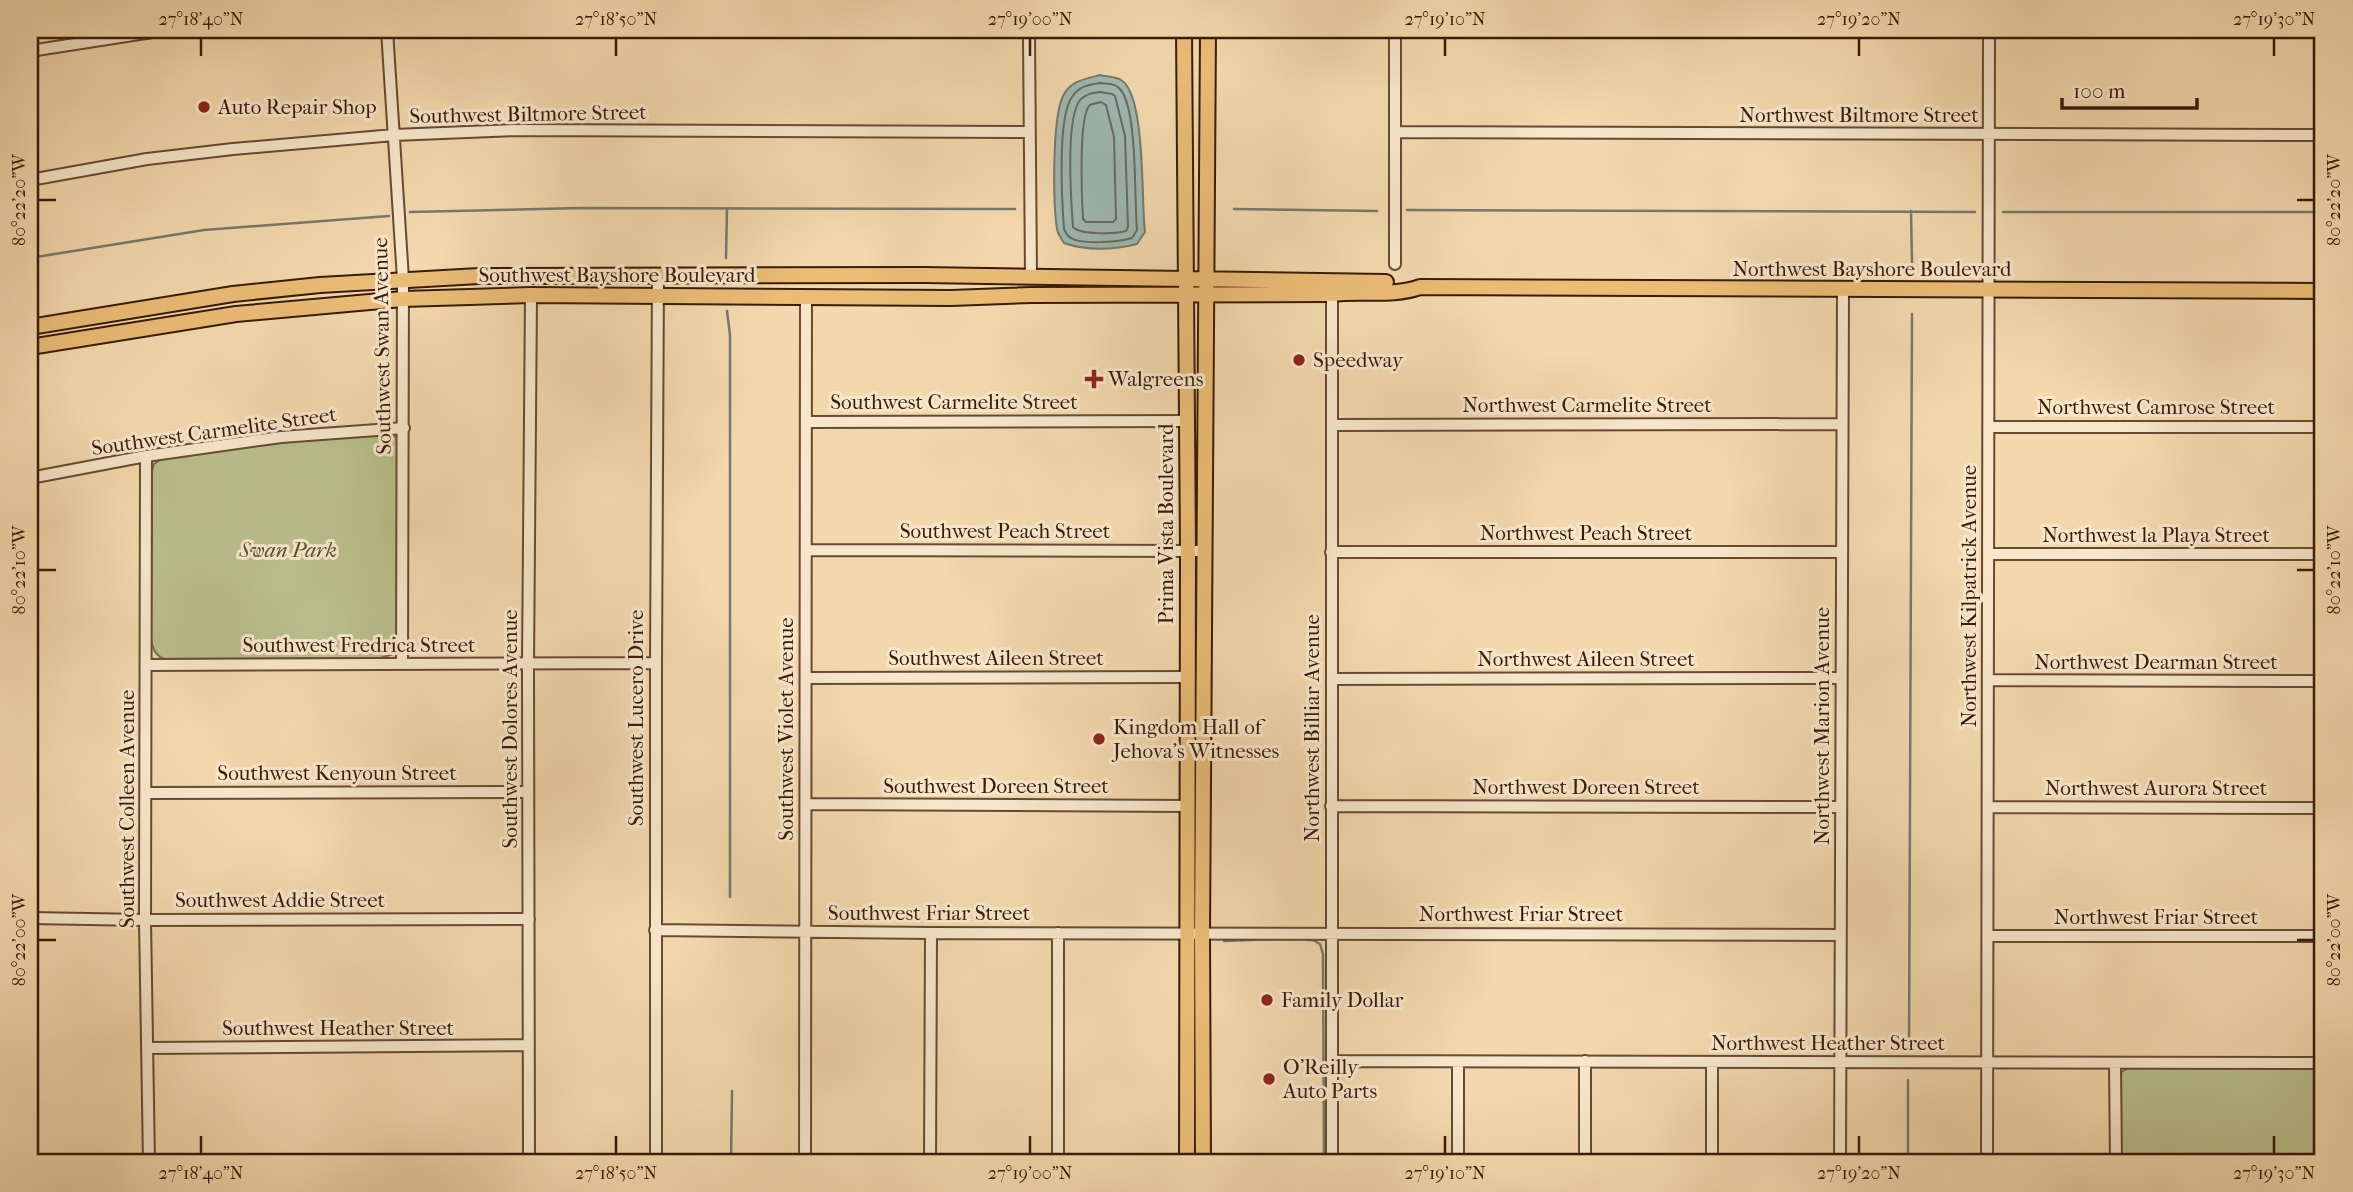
<svg xmlns="http://www.w3.org/2000/svg" width="2353" height="1192" font-family="'IM FELL French Canon',serif">
<rect width="100%" height="100%" fill="#f3d8ad"/>
<filter id="stains"><feTurbulence type="fractalNoise" baseFrequency=".00286" numOctaves="4"/><feColorMatrix values="0 0 0 0 .2 0 0 0 0 .09 0 0 0 0 .02 0 0 0 .5 -.17"/></filter>
<radialGradient id="worn" r=".72"><stop offset=".6" stop-color="#630" stop-opacity="0"/><stop offset="1" stop-color="#630" stop-opacity=".3"/></radialGradient>
<path fill="#b9bf8b" stroke="#786d4a" stroke-width="2" d="M389,432L398,439V646L394,654L380,658L164,659C155,655 153,649 151,640L152,471L154,464L163,458L333,436Z
M2323,1066V1162H2119L2120,1073L2128,1068Z"/>
<path fill="#9db8b2" stroke="#75796e" stroke-width="2" d="M1100,75C1106,77 1116,76 1121,80C1146,94 1141,202 1145,232L1137,244C1114,250 1086,251 1064,243C1061,238 1058,234 1057,229C1053,202 1052,119 1063,96C1070,81 1085,79 1100,75Z"/>
<g fill="none" stroke-linecap="round" stroke-linejoin="round">
<path stroke="#6a6a5e" stroke-width="2" d="M1100,83C1107,84 1115,83 1120,89C1138,109 1134,200 1137,230L1132,238C1120,242 1081,245 1071,238C1067,236 1066,233 1064,229C1062,202 1057,118 1072,97C1079,86 1088,85 1100,83Z
M1100,92L1112,94L1115,96L1125,136L1128,227L1126,231C1114,234 1080,235 1073,227C1071,200 1065,120 1080,100C1086,94 1092,93 1100,92Z
M1101,102L1106,105L1114,137L1116,219L1113,222H1086L1083,219C1082,201 1078,115 1090,105C1092,104 1098,103 1101,102Z"/>
<path stroke="#75796e" stroke-width="2.5" d="M1234,209L1377,211
M1407,210L1975,212
M1911,211L1912,262
M410,212L581,208L1015,209
M2003,212H2323
M30,258L204,230L389,216
M726,258L727,209
M727,311L730,335V897
M1308,940H1313L1320,944L1323,954L1324,1162
M1224,941L1277,939
M1909,1046L1912,314
M1908,1080V1162
M731,1162L732,1091"/>
<defs>
<path id="minor" d="M387,30L403,279L402,663
M1026,30L1029,36L1031,276
M30,51L165,30
M1395,132L2323,135
M30,180L147,159L233,149L394,135L516,130L1029,132
M1395,264V34L1397,30
M806,422L1186,421
M1333,425L1842,424
M1989,427H2323
M146,456L145,920L149,1162
M30,478L146,456L281,437L404,428
M806,550L1204,551
M1331,552H1841
M1988,554H2323
M147,665L656,663
M806,678L1187,677
M1332,679L1841,678
M1988,680L2323,681
M146,793L528,792
M806,804L1186,806
M1331,806L1841,807
M1989,807L2323,808
M30,918L145,920L529,919
M655,930L931,933L1840,935
M1989,936H2323
M147,1048L529,1045
M1332,1061L2323,1063
M1458,1062V1162
M1712,1062V1162
M2115,1063L2116,1162
M529,1162L528,664L531,295
M656,1162V663L658,274
M805,1162L806,296
M930,1162L931,933
M1058,1162V933
M1332,1162V294
M1585,1162V1061
M1840,1162L1843,290
M1987,1162L1989,30"/>
<path id="major" d="M1184,30L1188,551L1187,1162
M30,327L233,294L320,285L479,276L924,275L1386,282
M30,347L236,314L403,299L531,295L951,298L1031,295L1332,294C1360,290 1393,297 1420,287L2323,291
M1203,1162L1202,933L1208,30"/>
</defs>
<use href="#minor" stroke="#674a32" stroke-width="14"/>
<use href="#major" stroke="#381b09" stroke-width="18"/>
<use href="#minor" stroke="#f7e6ca" stroke-width="10"/>
<use href="#major" stroke="#eabc76" stroke-width="14"/>
</g>
<path fill="none" stroke="#381b09" stroke-width="2.5" d="M201,38V56M616,38V56M1030,38V56M1445,38V56M1859,38V56M2274,38V56M38,200H56M2297,200H2314M38,570H56M2297,570H2314M38,940H56M2297,940H2314M201,1136V1154M616,1136V1154M1030,1136V1154M1445,1136V1154M1859,1136V1154M2274,1136V1154"/>
<g fill="#8f2418" stroke="#f7e6ca" stroke-width="2.5">
<circle cx="204" cy="107" r="7"/>
<circle cx="1299" cy="360" r="7"/>
<path d="M1090.5 368.5h7v7h7v7h-7v7h-7v-7h-7v-7h7z"/>
<circle cx="1099" cy="739" r="7"/>
<circle cx="1267" cy="1000" r="7"/>
<circle cx="1269" cy="1079" r="7"/>
</g>
<g text-anchor="middle" stroke-width="6" stroke-linejoin="round" paint-order="stroke">
<g font-size="21" fill="#381b09" stroke="#f7e6ca" text-anchor="start">
<text x="218" y="114">Auto Repair Shop</text>
<text x="1313" y="367">Speedway</text>
<text x="1108" y="386">Walgreens</text>
<text x="1113" y="734">Kingdom Hall of<tspan x="1113" dy="24">Jehova's Witnesses</tspan></text>
<text x="1281" y="1007">Family Dollar</text>
<text x="1283" y="1074">O'Reilly<tspan x="1283" dy="24">Auto Parts</tspan></text>
</g>
<g font-size="21" fill="#381b09" stroke="#f7e6ca">
<text transform="translate(528 114) rotate(-1)" y="7">Southwest Biltmore Street</text>
<text x="1859" y="122">Northwest Biltmore Street</text>
<text x="1872" y="276">Northwest Bayshore Boulevard</text>
<text x="617" y="282">Southwest Bayshore Boulevard</text>
<text transform="translate(382 346) rotate(-91)" y="7">Southwest Swan Avenue</text>
<text x="954" y="409">Southwest Carmelite Street</text>
<text x="1587" y="412">Northwest Carmelite Street</text>
<text x="2156" y="414">Northwest Camrose Street</text>
<text transform="translate(214 431) rotate(-8)" y="7">Southwest Carmelite Street</text>
<text transform="translate(1166 524) rotate(-90)" y="7">Prima Vista Boulevard</text>
<text x="1005" y="538">Southwest Peach Street</text>
<text x="1586" y="540">Northwest Peach Street</text>
<text x="2156" y="542">Northwest la Playa Street</text>
<text transform="translate(1969 596) rotate(-90)" y="7">Northwest Kilpatrick Avenue</text>
<text x="359" y="652">Southwest Fredrica Street</text>
<text x="996" y="665">Southwest Aileen Street</text>
<text x="1586" y="666">Northwest Aileen Street</text>
<text x="2156" y="669">Northwest Dearman Street</text>
<text transform="translate(636 718) rotate(-90)" y="7">Southwest Lucero Drive</text>
<text transform="translate(1822 726) rotate(-90)" y="7">Northwest Marion Avenue</text>
<text transform="translate(1312 728) rotate(-90)" y="7">Northwest Billiar Avenue</text>
<text transform="translate(510 729) rotate(-90)" y="7">Southwest Dolores Avenue</text>
<text transform="translate(786 729) rotate(-90)" y="7">Southwest Violet Avenue</text>
<text x="337" y="780">Southwest Kenyoun Street</text>
<text x="996" y="793">Southwest Doreen Street</text>
<text x="1586" y="794">Northwest Doreen Street</text>
<text x="2156" y="795">Northwest Aurora Street</text>
<text transform="translate(127 809) rotate(-90)" y="7">Southwest Colleen Avenue</text>
<text x="280" y="907">Southwest Addie Street</text>
<text x="929" y="920">Southwest Friar Street</text>
<text x="1521" y="921">Northwest Friar Street</text>
<text x="2156" y="924">Northwest Friar Street</text>
<text x="338" y="1035">Southwest Heather Street</text>
<text x="1828" y="1050">Northwest Heather Street</text>
</g>
<g font-size="21" font-style="italic" fill="#5f4c30" stroke="#f7e6ca">
<text x="288" y="557">Swan Park</text>
</g>
</g>
<rect width="2353" height="1192" fill="none" stroke="#f3d8ad" stroke-width="77"/>
<path d="M2062 98v10h135v-10" fill="none" stroke="#381b09" stroke-width="3.5"/>
<text x="2073" y="98" font-size="21" fill="#381b09" stroke="#f7e6ca" stroke-width="5" paint-order="stroke">100 m</text>
<rect x="38" y="38" width="2276" height="1116" fill="none" stroke="#381b09" stroke-width="2.5"/>
<g font-size="18" text-anchor="middle" fill="#381b09">
<text x="201" y="25">27°18'40"N</text>
<text x="616" y="25">27°18'50"N</text>
<text x="1030" y="25">27°19'00"N</text>
<text x="1445" y="25">27°19'10"N</text>
<text x="1859" y="25">27°19'20"N</text>
<text x="2274" y="25">27°19'30"N</text>
<text transform="translate(2334 200) rotate(-90)" y="6">80°22'20"W</text>
<text transform="translate(19 200) rotate(-90)" y="6">80°22'20"W</text>
<text transform="translate(2334 570) rotate(-90)" y="6">80°22'10"W</text>
<text transform="translate(19 570) rotate(-90)" y="6">80°22'10"W</text>
<text transform="translate(2334 940) rotate(-90)" y="6">80°22'00"W</text>
<text transform="translate(19 940) rotate(-90)" y="6">80°22'00"W</text>
<text x="201" y="1179">27°18'40"N</text>
<text x="616" y="1179">27°18'50"N</text>
<text x="1030" y="1179">27°19'00"N</text>
<text x="1445" y="1179">27°19'10"N</text>
<text x="1859" y="1179">27°19'20"N</text>
<text x="2274" y="1179">27°19'30"N</text>
</g>
<rect width="100%" height="100%" filter="url(#stains)"/>
<rect width="100%" height="100%" fill="url(#worn)"/>
</svg>
